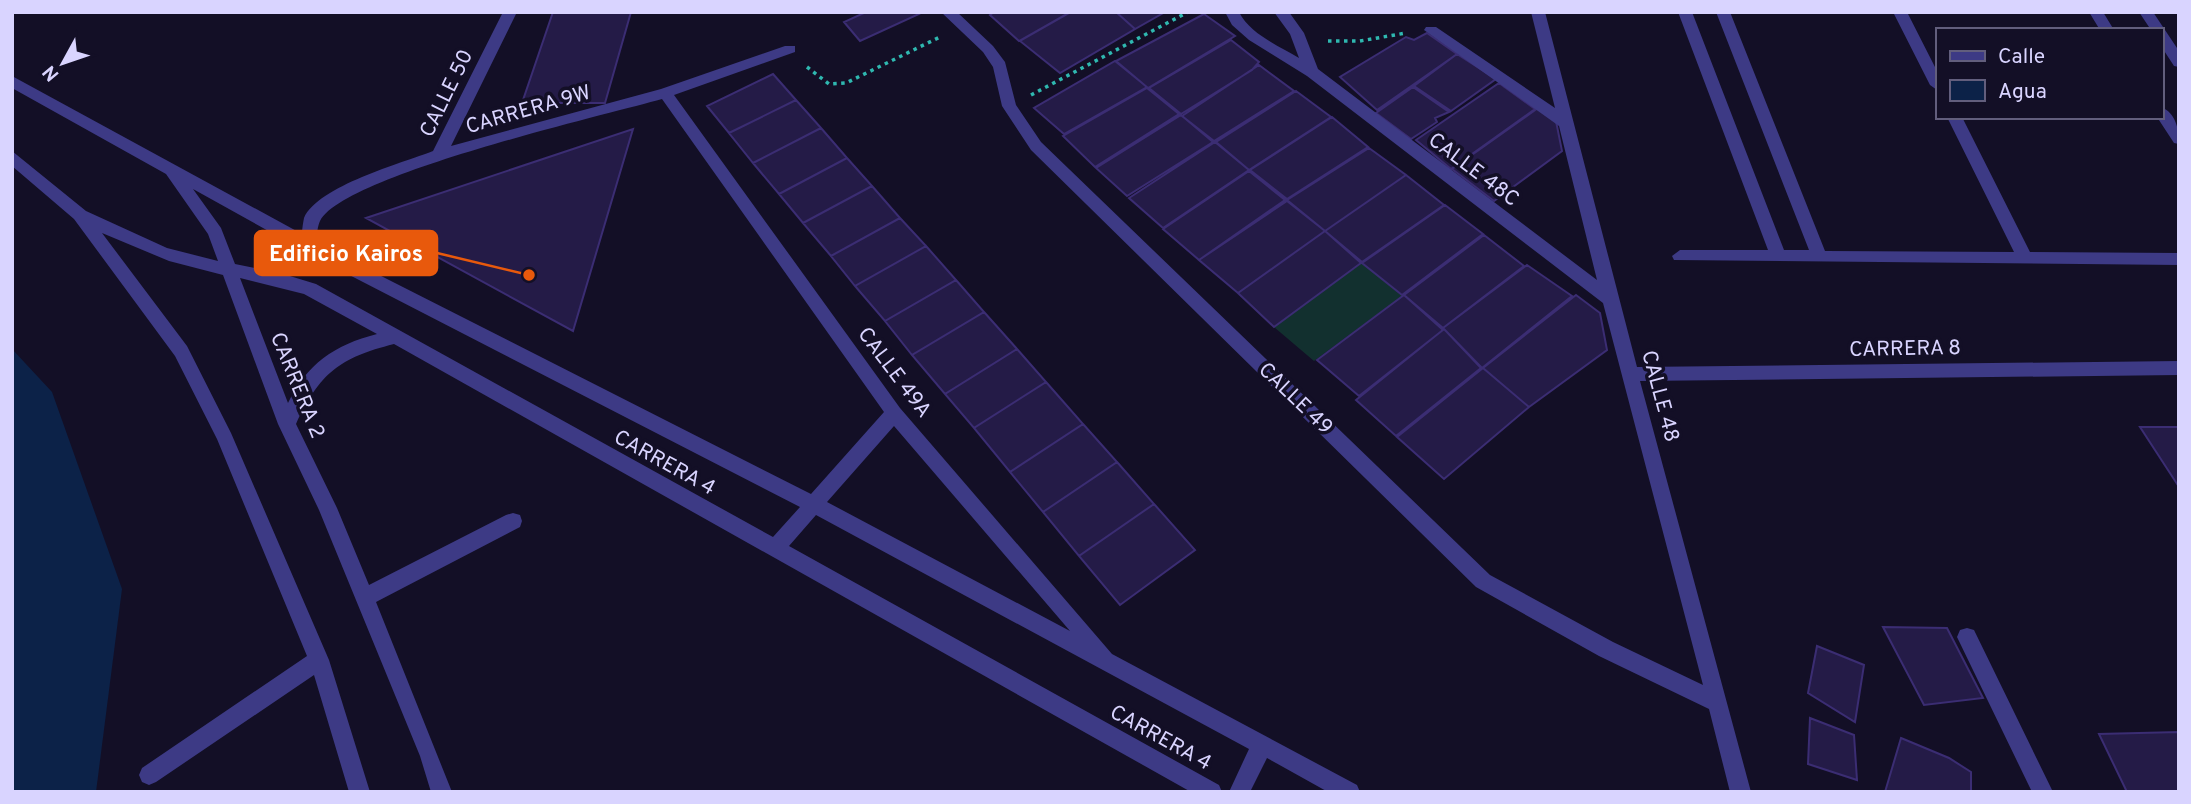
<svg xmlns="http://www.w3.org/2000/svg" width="2191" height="804" font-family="Overpass,sans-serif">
<rect width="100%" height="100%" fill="#130f26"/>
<path fill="#12302f" d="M1362,263L1402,296L1314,361L1274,327Z"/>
<path fill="#0c2248" d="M12,349L52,392L122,589L96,792H12Z"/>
<path fill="#241b47" stroke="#3b2d73" stroke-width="2" d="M553,12H631L605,103H522Z
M866,12H917L919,14L860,41L844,22Z
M994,12H1070L1019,41L990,15Z
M1071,12H1116L1135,29L1060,73L1020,41Z
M1116,12H1165L1135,29Z
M1204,14L1235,36L1148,88L1116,61Z
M1427,33L1457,54L1377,110L1340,77L1406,37L1414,40Z
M1231,40L1259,62L1252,70L1181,114L1149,88Z
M1457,54L1496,79L1451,111L1414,86Z
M1115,61L1147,87L1064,134L1034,108Z
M1259,65L1294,91L1214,141L1182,116Z
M773,74L796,100L729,133L707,106Z
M1499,83L1535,109L1451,169L1416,140Z
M1413,87L1449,112L1435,118L1437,122L1411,139L1376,113Z
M1147,88L1179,114L1095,167L1063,136Z
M1296,91L1331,117L1249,170L1216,142Z
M796,100L821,128L753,163L729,133Z
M1538,108L1556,121L1562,151L1494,201L1452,169Z
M1181,115L1213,142L1127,196L1096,168Z
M1332,117L1368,147L1287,199L1250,170Z
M821,128L847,158L779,194L753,163Z
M633,129L573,331L366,218Z
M1215,142L1249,170L1163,228L1129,198Z
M1369,148L1406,175L1325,231L1287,200Z
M847,158L872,186L803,223L779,194Z
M1249,171L1285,200L1199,260L1163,229Z
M1406,175L1444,205L1362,262L1325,231Z
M872,186L900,218L831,256L803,223Z
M1287,201L1325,231L1238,293L1199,260Z
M1445,205L1483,234L1402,295L1362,263Z
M900,218L926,246L855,286L831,256Z
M1325,231L1361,263L1274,327L1238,293Z
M1484,235L1524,266L1443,328L1404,295Z
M926,246L956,280L885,321L855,286Z
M1527,265L1572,296L1482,368L1443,328Z
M956,280L984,312L912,355L885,321Z
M1404,295L1443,330L1359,396L1317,360Z
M1576,295L1600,313L1607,350L1529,407L1483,368Z
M984,312L1017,349L945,394L912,355Z
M1444,329L1481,368L1396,436L1356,400Z
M1017,349L1046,382L974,428L945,394Z
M1483,368L1529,407L1444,479L1397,437Z
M1046,382L1083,424L1010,472L974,428Z
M1083,424L1117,462L1043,512L1010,472Z
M2140,427H2179V487Z
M1117,462L1154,504L1079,556L1043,512Z
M1154,504L1195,550L1120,605L1079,556Z
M1883,627L1947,628L1983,698L1924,705Z
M1817,646L1864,665L1855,722L1808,693Z
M1810,718L1854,735L1857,780L1808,764Z
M2179,732V792H2127L2099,734Z
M1901,738L1949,758L1971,772V792H1885Z"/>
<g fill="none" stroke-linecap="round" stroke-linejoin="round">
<path stroke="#2fb8b0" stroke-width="3.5" stroke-dasharray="3.5 4.5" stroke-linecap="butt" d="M1328,41H1360L1406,33
M807,67L829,84L846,83L940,37
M1031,95L1188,12"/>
<path fill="#3d3a85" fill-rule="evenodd" d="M503,12H517L451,146L661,89L785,46H795V52L674,95L900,408L1112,654L1357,785L1360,792H1328L1267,758L1250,792H1229L1249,749L816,515L789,546L1219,785L1222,792H1191L394,344C339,358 320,373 296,424L337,508L369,585L506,515L513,513L520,515L522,521L520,527L376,602L452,792H431L420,756L319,510L278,424L223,275L169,261L102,233L187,346L231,433L329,660L370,792H349L314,675L156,782L149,785L142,782L139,775L142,768L307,656L217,439L175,356L74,219L12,166V151L86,211L167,248L218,261L208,234L166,174L12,88V76L302,234C302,229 303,223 304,218C318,186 402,163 433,151ZM662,99L884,412L811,494L316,243C317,237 317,227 320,221C344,175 602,116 662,99ZM193,189L328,264L800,507L773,537L316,284L280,273L235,264L221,228ZM240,278L304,294L377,334C334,345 307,364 288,403ZM894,426L1070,631L827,502Z
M941,12H957L993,46L1005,62L1016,105L1041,142L1490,575L1613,642L1703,685L1603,303L1307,76L1249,40L1232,25L1225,12H1239C1250,34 1279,46 1299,58L1290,34L1274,12H1289L1304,33L1318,69L1597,280L1559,126L1424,30L1426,27H1436L1555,108L1531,12H1545L1637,367L2179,361V375L1640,381L1751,792H1730L1709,709L1599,656L1476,587L1031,150L1002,106L993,67L983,52Z
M1678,12H1692L1784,250H1809L1716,12H1730L1825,251L2014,252L1947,117H1962L2030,252L2179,253V265L1674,260L1672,256L1680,250H1768Z
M1893,12H1907L1937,71V90L1930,85Z
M2089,12H2103L2114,30H2100Z
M2139,12H2153L2179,51V67L2174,66L2161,46V30H2151Z
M2161,107C2176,113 2179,129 2179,144L2174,143L2157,117H2161Z
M1967,628L1974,630L2053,792H2032L1957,637L1960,630Z"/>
</g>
<g text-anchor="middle" stroke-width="7" stroke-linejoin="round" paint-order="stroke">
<g font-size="21" fill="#d9d4ff" stroke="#130f26">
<text transform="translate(446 93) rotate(-64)" y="7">CALLE 50</text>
<text transform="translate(528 109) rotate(-16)" y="7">CARRERA 9W</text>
<text transform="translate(1474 169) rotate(37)" y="7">CALLE 48C</text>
<text transform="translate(1905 348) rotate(-1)" y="7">CARRERA 8</text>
<text transform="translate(895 372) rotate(53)" y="7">CALLE 49A</text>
<text transform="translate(298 385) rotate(68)" y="7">CARRERA 2</text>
<text transform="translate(1661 396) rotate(75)" y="7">CALLE 48</text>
<text transform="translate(1296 398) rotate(44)" y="7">CALLE 49</text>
<text transform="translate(665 462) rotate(29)" y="7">CARRERA 4</text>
<text transform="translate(1161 737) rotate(29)" y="7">CARRERA 4</text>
</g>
</g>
<path fill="none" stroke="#e8590c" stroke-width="2.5" d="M529 275L437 253"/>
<circle fill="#e8590c" stroke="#130f26" stroke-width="2.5" cx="529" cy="275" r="7"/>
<rect fill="#e8590c" stroke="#e8590c" stroke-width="2.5" x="255" y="231" width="182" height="44" rx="7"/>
<g font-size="23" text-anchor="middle" font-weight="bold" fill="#fff">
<text x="346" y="261">Edificio Kairos</text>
</g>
<rect width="2191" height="804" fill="none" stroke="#d9d4ff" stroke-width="28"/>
<rect x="1936" y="28" width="228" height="91" fill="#130f26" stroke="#625e7d" stroke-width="2"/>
<rect x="1950" y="51" width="35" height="10" fill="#3d3a85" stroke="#625e7d" stroke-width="2"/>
<text x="1998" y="63" font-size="21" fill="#d9d4ff">Calle</text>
<rect x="1950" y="80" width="35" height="21" fill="#0c2248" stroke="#625e7d" stroke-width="2"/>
<text x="1998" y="98" font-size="21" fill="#d9d4ff">Agua</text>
<g transform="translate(63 63) rotate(230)" stroke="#130f26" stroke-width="5" paint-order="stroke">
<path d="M0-5L12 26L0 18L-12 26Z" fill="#d9d4ff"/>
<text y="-10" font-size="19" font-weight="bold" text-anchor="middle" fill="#d9d4ff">N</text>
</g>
</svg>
